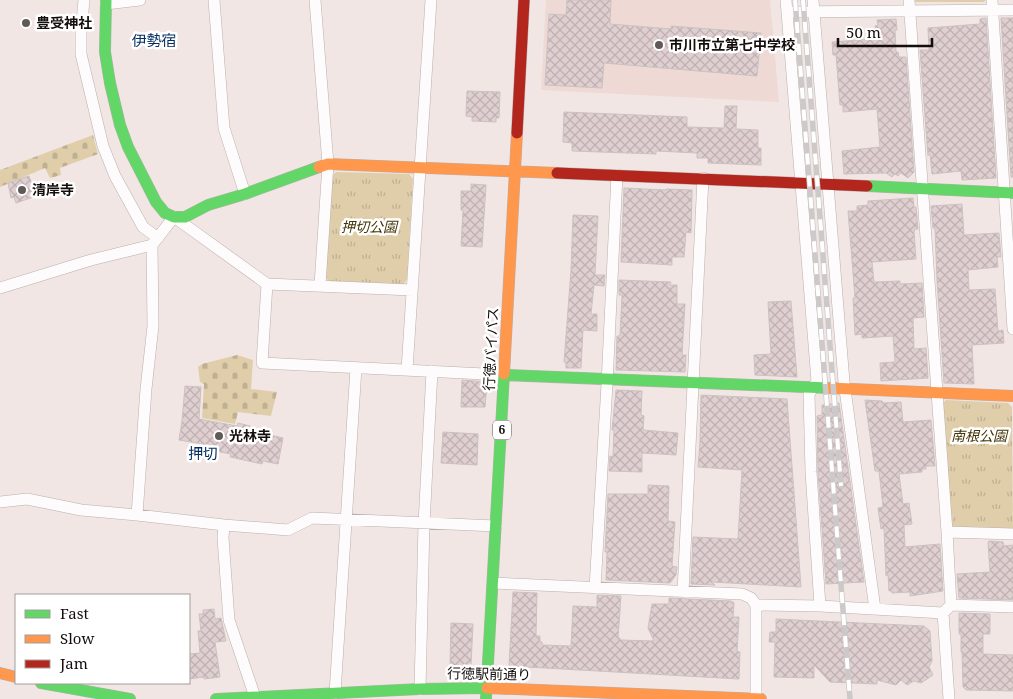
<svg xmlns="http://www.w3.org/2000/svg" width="1013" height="699" font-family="'Noto Serif','Noto Sans JP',serif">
<defs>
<pattern id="cemetery-stones" width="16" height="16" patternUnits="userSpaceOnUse" patternTransform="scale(1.25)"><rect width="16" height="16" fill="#e0ceab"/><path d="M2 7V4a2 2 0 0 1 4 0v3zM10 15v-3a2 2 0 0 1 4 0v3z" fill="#bfb092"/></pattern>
<pattern id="park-tufts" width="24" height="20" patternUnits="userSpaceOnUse" patternTransform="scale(1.25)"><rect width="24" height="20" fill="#e0ceab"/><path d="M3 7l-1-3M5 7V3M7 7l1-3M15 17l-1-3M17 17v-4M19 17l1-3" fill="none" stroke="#bfb092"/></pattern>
<pattern id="building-cross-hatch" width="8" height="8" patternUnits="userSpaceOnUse" patternTransform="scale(1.25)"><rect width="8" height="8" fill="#e0cfd0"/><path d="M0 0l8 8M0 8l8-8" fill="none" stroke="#bfb1b1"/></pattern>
</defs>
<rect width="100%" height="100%" fill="#f1e6e4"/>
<path fill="#eed9d4" d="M546,0H770L779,102L541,90Z"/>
<path fill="url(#cemetery-stones)" d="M93,135L98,154L60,168L61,175L50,178L45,168L0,187V170Z
M237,355L253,360L251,389L277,392L271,416L238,412L235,424L202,418L204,384L200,382L198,367L202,364Z"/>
<path fill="url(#park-tufts)" d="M914,0H986L984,2H916Z
M336,172L409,174L413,179L407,279L403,285L329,282L325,276L332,176Z
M946,400L1008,403L1012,407L1013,531L955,528L950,524L942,404Z"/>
<path fill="url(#building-cross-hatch)" stroke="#cac2c1" d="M567,0H611L610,24L671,29V26L761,33L757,76L604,63L602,88L545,85L549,14L566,15Z
M986,18L996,178L962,180L961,171L932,174L930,154L928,156L920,50H929L928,28L980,24V19Z
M1001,18H1013V177H1011Z
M896,19L897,30H895L896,52H898L899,57H906L914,172L908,178L901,173L898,176L895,174L892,177L886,173L844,174L842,151L880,147L877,109L843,112V105H840L836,55H833L832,42L873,39V31H876L875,26L878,25L877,20Z
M467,91L500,92L499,118H496V122L472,121V117L466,116Z
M725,106H737L736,129L758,130V148H761V165L708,163V158H697V153L656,151V154L572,151V143L563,142L564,112L687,117V127L724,128Z
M29,176L36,196L16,203L14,197L11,198L8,183Z
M471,184L486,185L482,247L461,246L463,210H461V191H471Z
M624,188L666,190V189L692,190L691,233L686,232L684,257H672V265L621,262Z
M913,198L914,207H916L918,229H915L914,232L916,259L872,262L874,282L900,281V284L922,283L924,317L913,318L914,349L926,348L928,378L881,381L880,363L895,362L893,336L862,338V334L855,335L853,298H855L848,211H857V206L868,205V201Z
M962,204L964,235L999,233L1001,257H997L998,267L968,270L969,290L995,289L998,331L1003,330L1004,343L972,345L974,384L944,383L937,280L935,228H933L931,206Z
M573,215L598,216L595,275H605L604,286L594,285L591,314H597V331L583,330L581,368H566V363L564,362L571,270Z
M619,280L671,282L670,285H677V304H685L682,355H686L685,372L616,370L617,336H620L622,295H619Z
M791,301L797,377L755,375L754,355L771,354L768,302Z
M462,380L487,382L485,407H461Z
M185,386L201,387L199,419L237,426L238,423L250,426L248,438L268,443L270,435L283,438L278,464L263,461L262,464L230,457L231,454L210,450V447L203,445V444L179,440L182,421Z
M616,390L642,391L641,415L644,416L643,430L678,433L676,455L642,453V472L609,471L610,456L613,457L614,430H612Z
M701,395L787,399L801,587L711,582L715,585L691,584L693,537L738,539L742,470L698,467L700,443Z
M865,400L882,401L883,403L901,402L903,422L931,420L935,466H926V469H922V472L899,474L903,504L909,503L912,524L904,525L905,547L940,544L943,591L910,596V592L892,593V591H889L888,575L886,576L884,528L881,529L878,508L883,507L879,471H875Z
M839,403L864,582L826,584L818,472L817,416L822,415V405Z
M443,432L478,434L477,465L441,463Z
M648,485L669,486L668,521L675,522L672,566L677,567L676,575L670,583L606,580L607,552H605L608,494H648Z
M989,541L1003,542L1004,546L1013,545V600L959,598L957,574L990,572L988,543Z
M513,592L537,593L536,636H540V642H542V645L571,646L573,606L597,607V595L621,596L618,638H620V640L654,641L648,628L652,604H669V598L731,601L734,603L733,617H739L737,651L740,652L739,679L509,666Z
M214,609L215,619L221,618L226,641L215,642L220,677L204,679V677L189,679V654L200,653L198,631H201L199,614H203V610Z
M959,613L990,614V634H983V654L1013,655V691L966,690L963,687L962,652H961V634H959Z
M776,619L924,626L930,631L932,661L929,667L933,675L921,683L914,681L907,685L901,680L896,685L877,680V684L830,682L814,665V678L774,677L775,642H769L770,632H776Z
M451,623L473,624L471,666H450Z"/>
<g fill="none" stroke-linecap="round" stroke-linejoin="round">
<defs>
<path id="street" d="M84,0L81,32V54L103,146L115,176L143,227L158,238
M214,0L224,128L245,194
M315,0L328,164L320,285
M786,0L817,381L809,394L811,472L820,606
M813,0L844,382L875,609
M909,0L947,532L951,605L943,613
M992,0L1013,329
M106,4L140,0
M787,12L1013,10
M152,245L153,326L146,389L137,515L224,525L223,538L229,620L255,697
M267,284L412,290
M0,288L91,260L152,245L174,217L267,284L262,363L505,375
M407,370L431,0
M0,502L27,499L81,510L137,515
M224,525L288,530L312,518L496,526
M947,532L1013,534
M493,583L742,594L751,598L756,605
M595,588L607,384L617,175
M683,592L703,178
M951,605L1013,607
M420,689L424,524L432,371
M335,693L356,368
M756,699V605L820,606L943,613L949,699"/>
<path id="fast" d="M106,0L105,52L110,83L120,125L128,147L156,202L165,213L174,217H185L208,205L245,194L319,167
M867,186L1013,193
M505,375L829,388
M41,683L130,699
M216,699L420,689L487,688
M486,699L504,374"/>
<path id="slow" d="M319,167L328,164L557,173
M504,374L517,133
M829,388L1013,396
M0,673L16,677
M487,688L761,699"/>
<path id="jam" d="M517,133L524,0
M557,173L867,186"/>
</defs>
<use href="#street" stroke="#b9b0ae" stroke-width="12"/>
<use href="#fast" stroke="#b9b0ae" stroke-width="12"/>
<use href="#slow" stroke="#b9b0ae" stroke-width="12"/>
<use href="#jam" stroke="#b9b0ae" stroke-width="12"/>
<use href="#street" stroke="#fdfbfb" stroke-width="11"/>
<use href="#fast" stroke="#63d668" stroke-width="11"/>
<use href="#slow" stroke="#ff974d" stroke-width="11"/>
<use href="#jam" stroke="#b3261e" stroke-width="11"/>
<defs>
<path id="rail" d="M795,0L850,699
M803,0L841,486"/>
</defs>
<use href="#rail" stroke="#ccc9c8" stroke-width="5.5"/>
<use href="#rail" stroke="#fff" stroke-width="4" stroke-dasharray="11" stroke-linecap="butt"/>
</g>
<g fill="#615957" stroke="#fff" stroke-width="2">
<circle cx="26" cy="23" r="5"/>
<circle cx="659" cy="45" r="5"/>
<circle cx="22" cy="190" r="5"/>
<circle cx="219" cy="436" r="5"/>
</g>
<g text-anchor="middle" stroke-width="5" stroke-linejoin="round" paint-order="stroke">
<rect fill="#fff" stroke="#5a5654" stroke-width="1" x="493" y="420.5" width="18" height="19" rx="4"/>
<g font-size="12" font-weight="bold" fill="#130d0b">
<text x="502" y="434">6</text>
</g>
<g font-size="14" font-weight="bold" fill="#130d0b" stroke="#fff" text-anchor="start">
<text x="36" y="28">豊受神社</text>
<text x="669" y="50">市川市立第七中学校</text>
<text x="32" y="195">清岸寺</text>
<text x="229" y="441">光林寺</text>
</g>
<g font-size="14" font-style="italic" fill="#433406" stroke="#fff">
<text x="369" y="232">押切公園</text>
<text x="979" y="441">南根公園</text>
</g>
<g font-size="14" fill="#130d0b" stroke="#fff">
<text transform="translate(491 349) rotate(-87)" y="5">行徳バイパス</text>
<text transform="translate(489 674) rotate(1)" y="5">行徳駅前通り</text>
</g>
<g font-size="15" fill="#052e60" stroke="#fff">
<text x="154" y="46">伊勢宿</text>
<text x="203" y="459">押切</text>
</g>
</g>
<rect x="15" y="594" width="175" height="90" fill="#ffffff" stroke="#a19e9d"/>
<rect x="25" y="610" width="25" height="8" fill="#63d668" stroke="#a19e9d"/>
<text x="60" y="619" font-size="15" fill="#130d0b">Fast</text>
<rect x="25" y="635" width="25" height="8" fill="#ff974d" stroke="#a19e9d"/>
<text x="60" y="644" font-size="15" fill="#130d0b">Slow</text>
<rect x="25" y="660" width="25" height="8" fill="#b3261e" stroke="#a19e9d"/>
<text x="60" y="669" font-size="15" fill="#130d0b">Jam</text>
<path d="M838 38v8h94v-8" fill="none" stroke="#130d0b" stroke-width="2.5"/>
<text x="846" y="38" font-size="15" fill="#130d0b" stroke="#ffffff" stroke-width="4" paint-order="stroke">50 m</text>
</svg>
